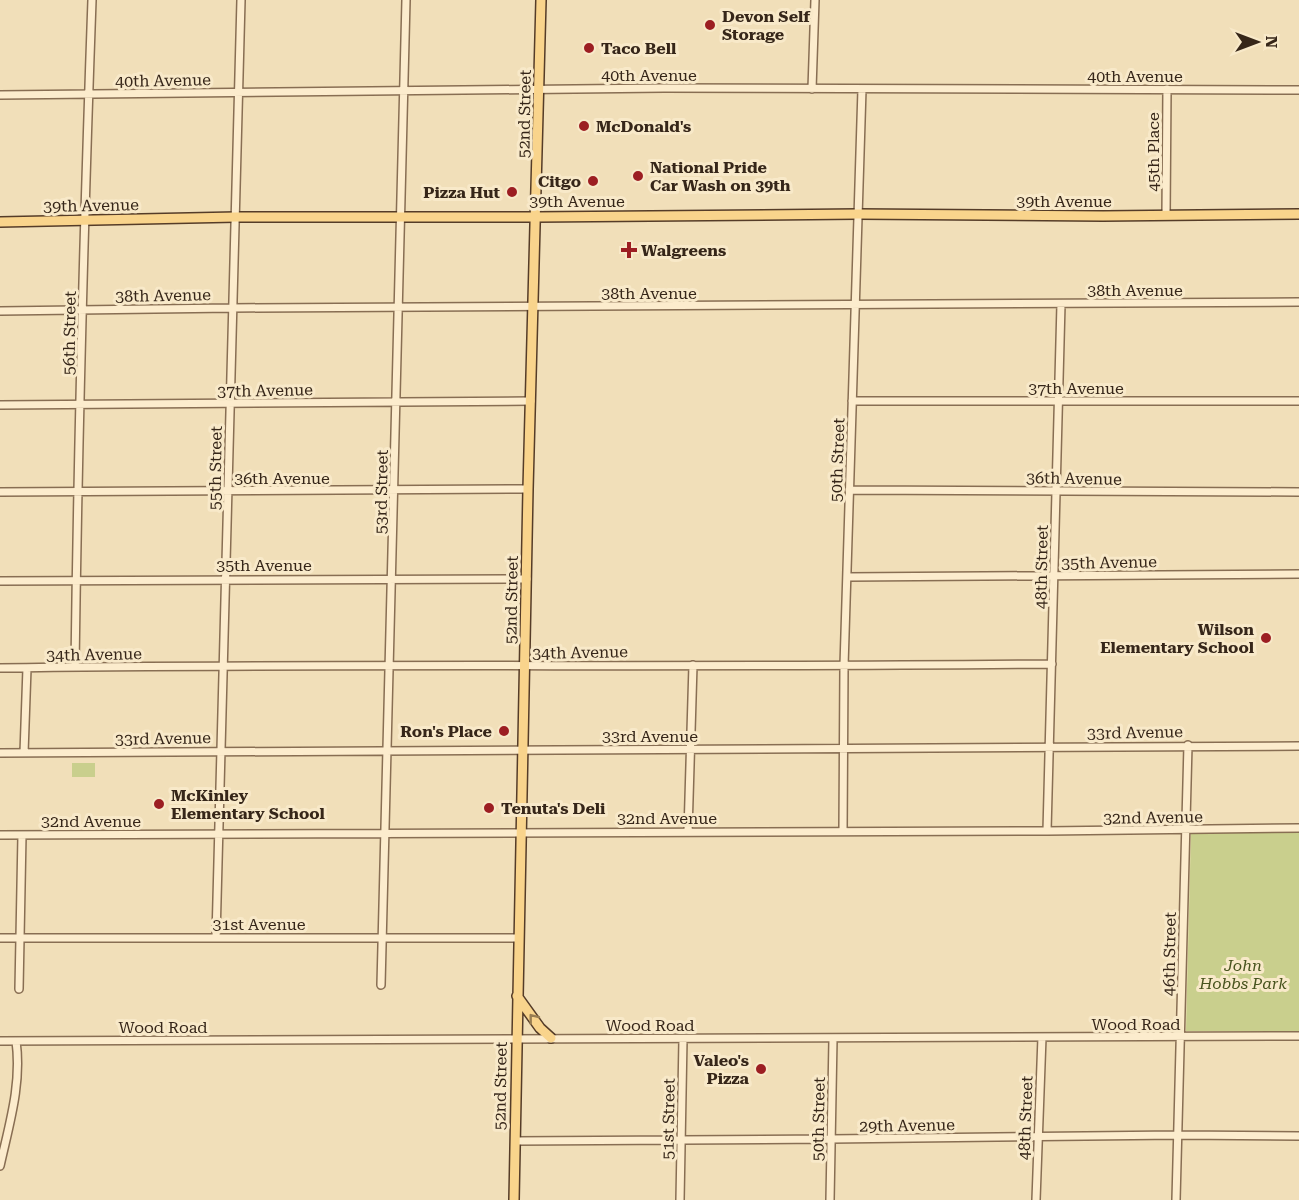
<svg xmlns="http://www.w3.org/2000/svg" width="1299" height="1200" font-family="'Roboto Serif',serif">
<rect width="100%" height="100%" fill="#f1dfb9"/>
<path fill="#c9cf8d" d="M72,763H95V777H72Z
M1191,832H1299V1031H1186Z"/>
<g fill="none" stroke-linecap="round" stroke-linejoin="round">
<defs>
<path id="minor" d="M812,89L815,0
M0,95L664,88L1299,90
M1166,215L1167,89
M0,311L232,308L1299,302
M852,401H1299
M0,405L531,401
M849,490L1299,492
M0,492L528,489
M848,577L1299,574
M0,581L527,579
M75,666C78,444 84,222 92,0
M0,668C351,663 702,668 1052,664
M0,753L1299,746
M24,753L27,668
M843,831L844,666L862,89
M1047,831L1061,304
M688,832L693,665
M0,835L1047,831L1299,828
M216,937L241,0
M0,938H518
M381,985L406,0
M19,989L22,835
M0,1041L1299,1036
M515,1141L831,1139L1178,1135L1299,1136
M0,1166C9,1125 22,1084 16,1041
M680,1200L683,1039
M830,1200L833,1039
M1036,1200L1042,1037
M1176,1200L1188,745"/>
<path id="major" d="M0,222L236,217H537L858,214L1103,216L1299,214
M517,996L540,1028L551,1038
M514,1200L528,489L541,0"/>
</defs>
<use href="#minor" stroke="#886e53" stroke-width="10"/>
<use href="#major" stroke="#553c28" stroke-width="12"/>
<use href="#minor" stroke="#fceccd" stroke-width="7"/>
<use href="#major" stroke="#f9d48c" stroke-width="9"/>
</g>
<defs><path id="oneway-chevron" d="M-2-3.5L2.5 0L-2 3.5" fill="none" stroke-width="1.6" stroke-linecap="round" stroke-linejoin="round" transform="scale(1.5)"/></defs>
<use stroke="#987d52" href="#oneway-chevron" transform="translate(533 1018) rotate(-128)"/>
<g fill="#9c1e22" stroke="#f8e9c9" stroke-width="2">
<circle cx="710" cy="25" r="6"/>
<circle cx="589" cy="48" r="6"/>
<circle cx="584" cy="126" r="6"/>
<circle cx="638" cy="176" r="6"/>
<circle cx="593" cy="181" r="6"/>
<circle cx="512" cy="192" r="6"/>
<path d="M626 241h6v6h6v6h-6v6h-6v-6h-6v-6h6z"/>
<circle cx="1266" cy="638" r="6"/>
<circle cx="504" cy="731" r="6"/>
<circle cx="159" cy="804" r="6"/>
<circle cx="489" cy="808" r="6"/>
<circle cx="761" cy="1069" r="6"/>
</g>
<g text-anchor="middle" stroke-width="6" stroke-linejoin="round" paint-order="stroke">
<g font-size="16" font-weight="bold" fill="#362619" stroke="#f8e9c9" text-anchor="start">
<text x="722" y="22">Devon Self<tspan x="722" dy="18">Storage</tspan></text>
<text x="601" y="54">Taco Bell</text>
<text x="596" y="132">McDonald's</text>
<text x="650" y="173">National Pride<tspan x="650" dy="18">Car Wash on 39th</tspan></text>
<text x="581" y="187" text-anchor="end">Citgo</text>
<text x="500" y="198" text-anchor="end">Pizza Hut</text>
<text x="641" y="256">Walgreens</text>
<text x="1254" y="635" text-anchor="end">Wilson<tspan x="1254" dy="18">Elementary School</tspan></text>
<text x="492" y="737" text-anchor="end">Ron's Place</text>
<text x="171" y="801">McKinley<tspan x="171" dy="18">Elementary School</tspan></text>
<text x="501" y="814">Tenuta's Deli</text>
<text x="749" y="1066" text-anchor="end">Valeo's<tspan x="749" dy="18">Pizza</tspan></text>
</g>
<g font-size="16" fill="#362619" stroke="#f8e9c9">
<text x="649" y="81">40th Avenue</text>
<text x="1135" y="82">40th Avenue</text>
<text transform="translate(163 80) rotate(-1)" y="6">40th Avenue</text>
<text transform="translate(524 114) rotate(-89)" y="6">52nd Street</text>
<text transform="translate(1153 152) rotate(-90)" y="6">45th Place</text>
<text x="577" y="207">39th Avenue</text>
<text x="1064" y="207">39th Avenue</text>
<text transform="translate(91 205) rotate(-1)" y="6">39th Avenue</text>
<text x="1135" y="296">38th Avenue</text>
<text x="649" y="299">38th Avenue</text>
<text transform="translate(163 295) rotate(-1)" y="6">38th Avenue</text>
<text transform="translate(69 333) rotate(-89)" y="6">56th Street</text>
<text x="1076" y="394">37th Avenue</text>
<text transform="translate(265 390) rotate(-1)" y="6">37th Avenue</text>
<text transform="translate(837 460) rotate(-88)" y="6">50th Street</text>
<text transform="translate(215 468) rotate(-89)" y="6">55th Street</text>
<text x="282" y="484">36th Avenue</text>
<text transform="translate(1074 478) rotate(1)" y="6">36th Avenue</text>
<text transform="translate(381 492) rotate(-89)" y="6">53rd Street</text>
<text transform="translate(1109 562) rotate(-1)" y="6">35th Avenue</text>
<text x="264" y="571">35th Avenue</text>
<text transform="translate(1041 567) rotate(-89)" y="6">48th Street</text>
<text transform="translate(511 600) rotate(-89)" y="6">52nd Street</text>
<text transform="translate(580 652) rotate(-1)" y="6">34th Avenue</text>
<text transform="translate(94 654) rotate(-1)" y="6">34th Avenue</text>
<text transform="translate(1135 732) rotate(-1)" y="6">33rd Avenue</text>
<text x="650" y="742">33rd Avenue</text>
<text transform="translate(163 738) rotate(-1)" y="6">33rd Avenue</text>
<text transform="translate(1153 817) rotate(-1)" y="6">32nd Avenue</text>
<text x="667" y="824">32nd Avenue</text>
<text x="91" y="827">32nd Avenue</text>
<text x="259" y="930">31st Avenue</text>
<text transform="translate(1169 954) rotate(-89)" y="6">46th Street</text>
<text x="1136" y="1030">Wood Road</text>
<text x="650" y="1031">Wood Road</text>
<text x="163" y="1033">Wood Road</text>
<text transform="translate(500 1086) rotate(-89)" y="6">52nd Street</text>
<text transform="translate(1025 1118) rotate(-88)" y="6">48th Street</text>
<text transform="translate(668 1119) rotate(-89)" y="6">51st Street</text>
<text transform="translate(818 1119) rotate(-89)" y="6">50th Street</text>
<text transform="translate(907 1125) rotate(-1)" y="6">29th Avenue</text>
</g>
<g font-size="16" font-style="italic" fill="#48541e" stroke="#f8e9c9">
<text x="1243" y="971">John<tspan x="1243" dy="18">Hobbs Park</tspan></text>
</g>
</g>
<g transform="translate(1257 42) rotate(90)" stroke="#f8e9c9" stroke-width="4.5" paint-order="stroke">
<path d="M0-4.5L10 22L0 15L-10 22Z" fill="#362619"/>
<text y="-9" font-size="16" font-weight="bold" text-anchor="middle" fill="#362619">N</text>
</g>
</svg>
